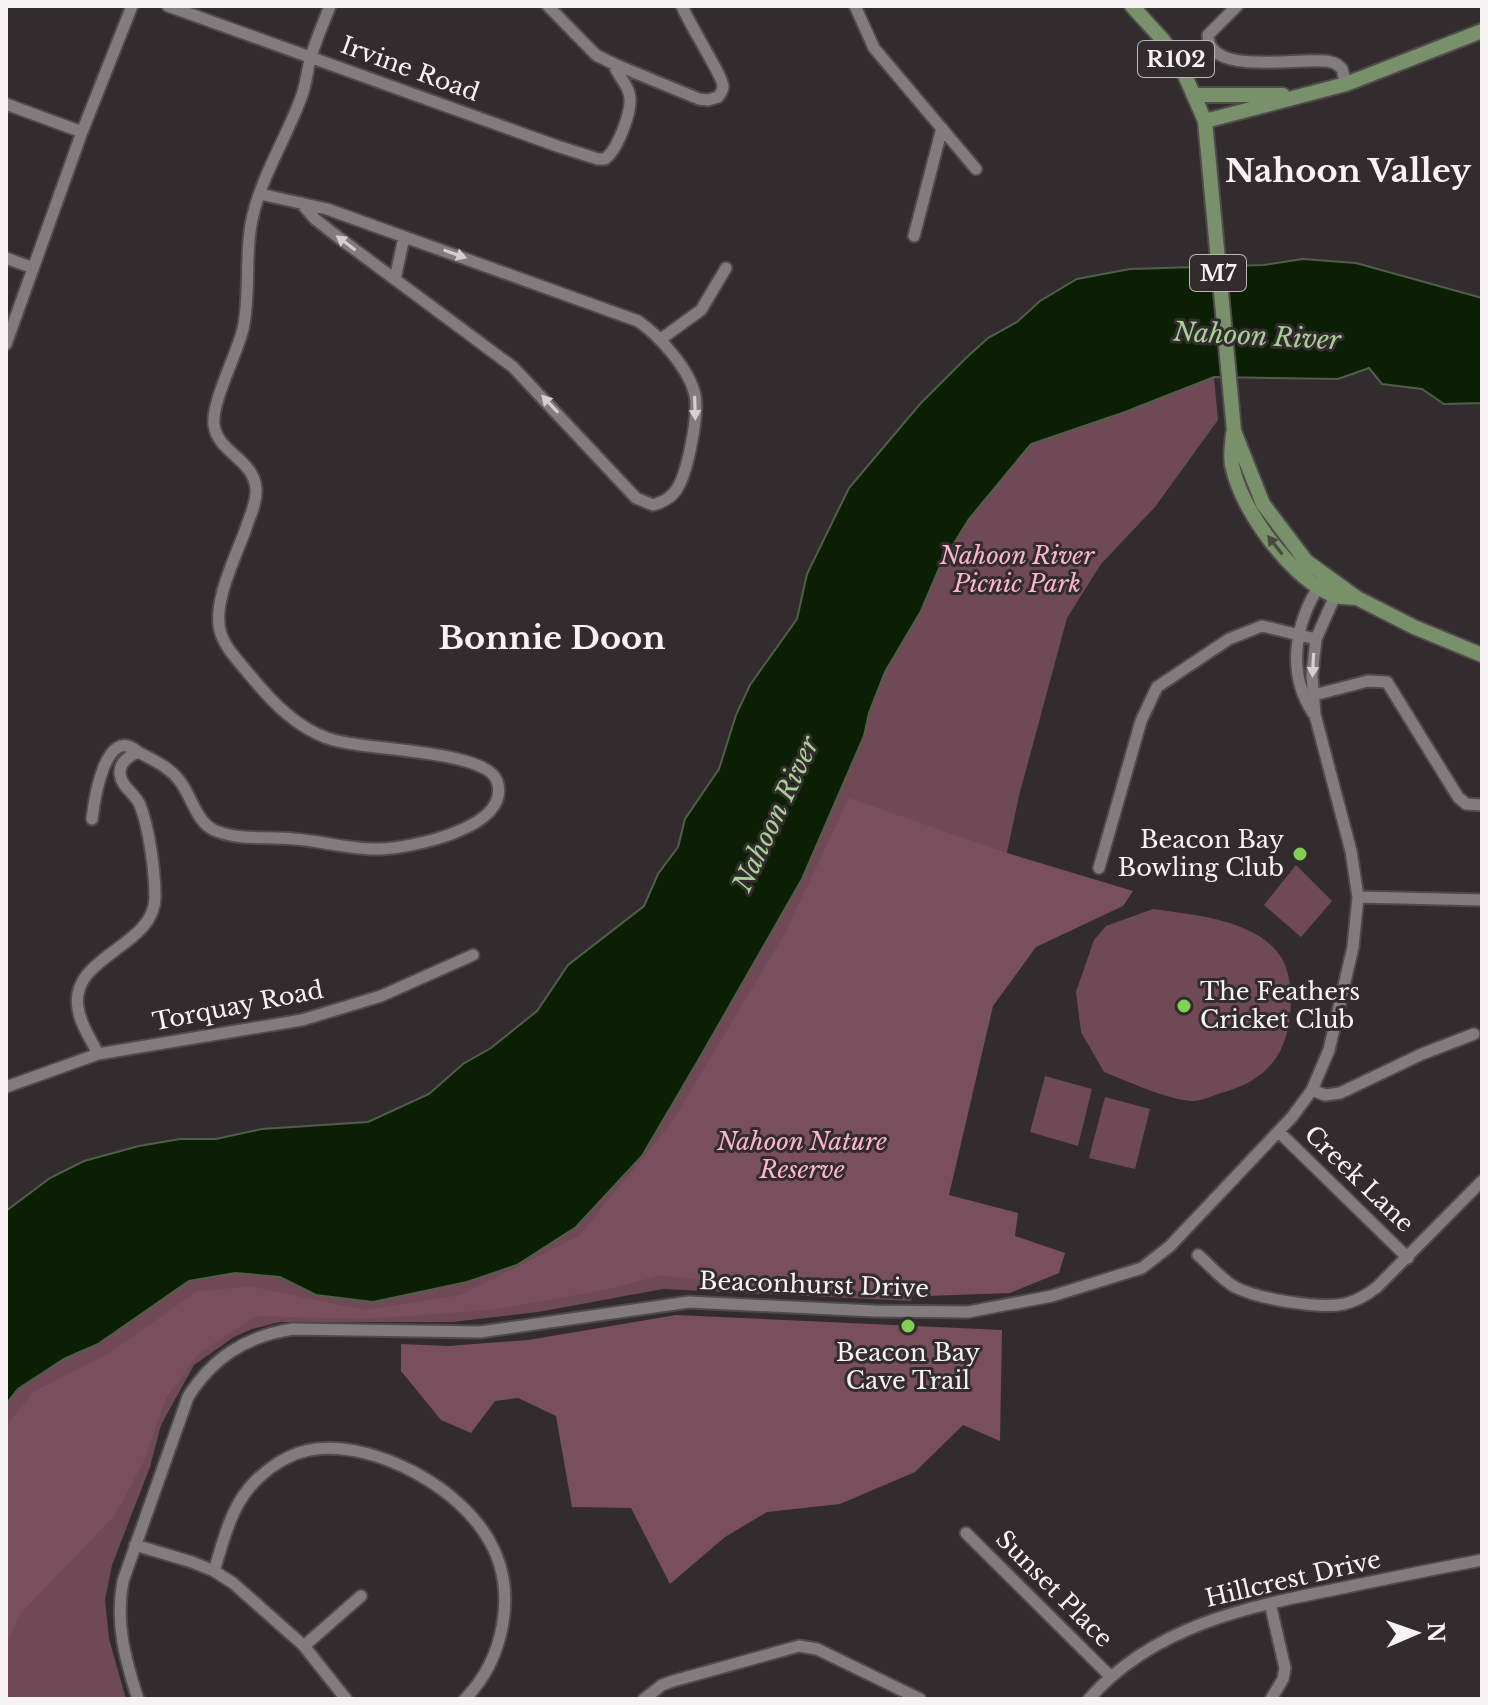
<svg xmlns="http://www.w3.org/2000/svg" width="1488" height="1705" font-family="'Libre Baskerville',serif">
<rect width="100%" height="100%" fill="#322c2e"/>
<path fill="#704956" d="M1214,377L1218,420L1155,507L1101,564L1067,618L1019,796L911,1301L663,1289L538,1312L452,1322H280L252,1329L234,1337L194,1365L161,1425L150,1467L112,1565L105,1600L109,1639L126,1699H6V1404L18,1389L64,1359L98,1344L189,1281L235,1273L280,1277L316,1295L467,1282L517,1265L576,1227L642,1155L699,1059L802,879L864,736L869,713L885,672L921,611L941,564L969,519L1031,444L1125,412Z
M1296,865L1332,901L1301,937L1264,905Z
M1153,909C1193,915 1244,918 1274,948C1287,961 1291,982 1291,999C1290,1050 1272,1079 1221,1093C1212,1096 1201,1101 1192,1101C1168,1100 1127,1081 1104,1072L1081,1032L1076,992L1094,940L1106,926Z
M1045,1076L1092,1089L1078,1146L1030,1132Z
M1105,1097L1150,1109L1135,1169L1089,1158Z"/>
<path fill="#794f5d" d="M849,798L1007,853L1133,891L1123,906L1036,947L993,1006L949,1195L1018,1213L1015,1236L1065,1253L1059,1273L1010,1293L926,1296L733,1284L661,1275L609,1289L492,1310L362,1319L256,1316L199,1353L166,1398L143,1463L115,1515L20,1614L6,1644V1426L33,1392L108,1354L196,1292L249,1286L365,1310L461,1295L579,1236L672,1122L785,933Z
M676,1315L1002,1330L1000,1441L963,1425L915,1472L840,1504L767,1512L725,1537L670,1584L631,1508L572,1507L556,1416L518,1398L495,1401L471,1433L441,1420L401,1371V1344L448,1346L528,1340Z"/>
<path fill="#0b1f02" stroke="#525e4b" stroke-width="2" d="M1303,259L1356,263L1482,298V403L1444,404L1422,389L1382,384L1369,368L1338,379L1214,377L1125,412L1031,444L969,519L941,564L921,611L885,672L869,713L864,736L802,879L699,1059L642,1156L576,1227L517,1265L467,1282L373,1302L316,1295L280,1277L235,1273L189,1281L98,1344L64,1359L18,1389L6,1404V1211L50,1178L84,1161L139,1146L180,1139H216L262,1129L368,1122L429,1094L463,1064L491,1048L537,1011L568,965L644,906L658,874L678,847L685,819L719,769L736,715L750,685L797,619L807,574L849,488L920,404L966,358L988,338L1017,322L1040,301L1077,279L1130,269L1264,265Z"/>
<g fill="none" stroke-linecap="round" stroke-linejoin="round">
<defs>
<path id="minor" d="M168,6L557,146L598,159H605C618,149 634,108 629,93C626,82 617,75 614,64L596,55L548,6
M855,6L874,48L976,169
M1237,6L1208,35C1208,79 1306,55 1331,62C1336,63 1338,65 1342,69L1346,84
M614,64L699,99L708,100L718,97C721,93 723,91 723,86C723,77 688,22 682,6
M6,104L82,132
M260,194L327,209L638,321C660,336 689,369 695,395C699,414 688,470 678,487C673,497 664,502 653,505L636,498L513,367L338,237L315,219L301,203
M914,236L942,128
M6,258L33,268
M395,279L404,237
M661,339L701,310L726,268
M6,344L82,132L132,6
M1314,695L1368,681L1387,682L1458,797L1466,804L1482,805
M1313,713C1286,672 1295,622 1321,583
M92,819C94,802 105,723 138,752
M1099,868L1141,721L1157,687L1229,639L1262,626L1316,639
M1358,897L1482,900
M98,1054C91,1039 80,1024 78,1008C69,956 155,947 155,897C155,871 149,828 140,805C135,793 121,787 120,774C119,763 129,756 138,752C153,760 168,766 179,780C192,796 196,823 216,831C242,841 268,836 294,839C323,841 351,850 380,849C410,848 513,828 497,781C486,749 360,751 327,738C297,727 274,704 254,680C243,666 227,651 221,634C211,606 235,558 245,531C249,517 257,504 256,489C254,459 218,453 214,425C211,403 237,354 243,329C251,292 244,252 253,215C263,173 288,135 302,95C306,84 307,72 310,60C315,42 323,24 330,6
M6,1087L98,1054L302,1020L381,996L473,955
M1312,1090L1325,1095L1340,1093L1422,1054L1474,1034
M1279,1132L1408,1258
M1198,1255C1210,1265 1222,1280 1235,1287C1258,1299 1319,1309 1344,1304C1357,1301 1367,1295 1377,1287L1482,1181
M966,1533L1111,1677
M135,1545L192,1562L214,1571L233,1583L304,1646L346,1699
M214,1571C223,1542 230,1511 249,1488C266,1468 290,1452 316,1449C377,1442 461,1488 490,1542C518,1592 504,1659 465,1699
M1270,1603L1285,1668L1283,1679L1271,1699
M304,1646L361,1596
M138,1699C125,1659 115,1622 123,1581L188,1397C213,1357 247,1336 293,1329L480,1332L689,1302L874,1311L968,1312L1052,1296L1142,1268L1170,1246L1292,1117L1312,1090L1329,1050L1353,947L1358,897L1351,851L1315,715L1312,676L1316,639L1338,589
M644,1699L662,1685L673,1681L799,1646L817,1649L920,1699
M1089,1699C1153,1626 1247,1607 1337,1589C1385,1579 1434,1569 1482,1560"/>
<path id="major" d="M1132,6L1163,40L1183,71L1205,121L1234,431L1263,504L1306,561L1357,598L1414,627L1482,655
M1196,95H1283
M1205,121L1346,84L1482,31
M1233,434C1232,445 1230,455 1232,465C1242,511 1289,575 1332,595C1339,598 1349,597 1356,598"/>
</defs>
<use href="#minor" stroke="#4f4a4b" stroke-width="15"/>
<use href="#major" stroke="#4f4a4b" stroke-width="18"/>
<use href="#minor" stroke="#837c7e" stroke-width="11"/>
<use href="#major" stroke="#79916a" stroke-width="14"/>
</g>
<defs><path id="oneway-solid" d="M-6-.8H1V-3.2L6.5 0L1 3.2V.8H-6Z" transform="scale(2)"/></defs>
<g fill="#d4cfd1">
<use href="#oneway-solid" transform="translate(346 243) rotate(-143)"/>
<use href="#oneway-solid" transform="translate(455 254) rotate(19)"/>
<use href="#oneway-solid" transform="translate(550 404) rotate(-133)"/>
<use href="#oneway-solid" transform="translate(695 408) rotate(88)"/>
<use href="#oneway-solid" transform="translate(1313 665) rotate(93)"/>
</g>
<use fill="#474a40" href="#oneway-solid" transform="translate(1275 545) rotate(-128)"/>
<g fill="#80d052" stroke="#322c2e" stroke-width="3">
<circle cx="1300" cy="854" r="8"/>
<circle cx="1184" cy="1006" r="8"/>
<circle cx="908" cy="1326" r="8"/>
</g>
<g text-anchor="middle" stroke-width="6" stroke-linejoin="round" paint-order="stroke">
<g fill="#322c2e" stroke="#bcb7b9" stroke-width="2">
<rect x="1138" y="41" width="76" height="36" rx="6"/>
<rect x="1190" y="255" width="56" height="36" rx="6"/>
</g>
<g font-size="22" font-weight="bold" fill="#f7f2f4">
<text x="1176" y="67">R102</text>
<text x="1218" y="281">M7</text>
</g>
<g font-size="24" fill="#f7f2f4" stroke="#322c2e">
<text transform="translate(410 69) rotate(20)" y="8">Irvine Road</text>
<text transform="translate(238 1006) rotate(-11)" y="8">Torquay Road</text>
<text transform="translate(1359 1179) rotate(44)" y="8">Creek Lane</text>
<text transform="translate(814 1285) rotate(2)" y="8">Beaconhurst Drive</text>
<text transform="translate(1293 1579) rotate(-13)" y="8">Hillcrest Drive</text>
<text transform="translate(1054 1589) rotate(45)" y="8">Sunset Place</text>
</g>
<g font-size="24" font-style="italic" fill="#feb5cc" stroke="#322c2e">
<text x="1017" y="564">Nahoon River<tspan x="1017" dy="28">Picnic Park</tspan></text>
<text x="802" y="1150">Nahoon Nature<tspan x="802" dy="28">Reserve</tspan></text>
</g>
<g font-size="24" fill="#f7f2f4" stroke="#322c2e" text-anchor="end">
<text x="1284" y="848">Beacon Bay<tspan x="1284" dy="28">Bowling Club</tspan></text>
<text x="1200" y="1000" text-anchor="start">The Feathers<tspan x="1200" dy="28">Cricket Club</tspan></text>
<text x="908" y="1361" text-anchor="middle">Beacon Bay<tspan x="908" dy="28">Cave Trail</tspan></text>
</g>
<g font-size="26" font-style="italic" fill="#a8cf95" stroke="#322c2e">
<text transform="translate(1257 336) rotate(3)" y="9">Nahoon River</text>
<text transform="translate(776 814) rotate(-65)" y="9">Nahoon River</text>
</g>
<g font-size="32" font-weight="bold" fill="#f7f2f4" stroke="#322c2e">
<text x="1348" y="182">Nahoon Valley</text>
<text x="552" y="649">Bonnie Doon</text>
</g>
</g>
<rect width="1488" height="1705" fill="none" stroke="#f7f2f4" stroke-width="16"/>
<g transform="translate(1416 1633) rotate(88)" stroke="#322c2e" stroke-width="6" paint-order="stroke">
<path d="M0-6L14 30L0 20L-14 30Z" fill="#f7f2f4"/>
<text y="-12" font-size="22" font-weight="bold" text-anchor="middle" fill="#f7f2f4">N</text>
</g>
</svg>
